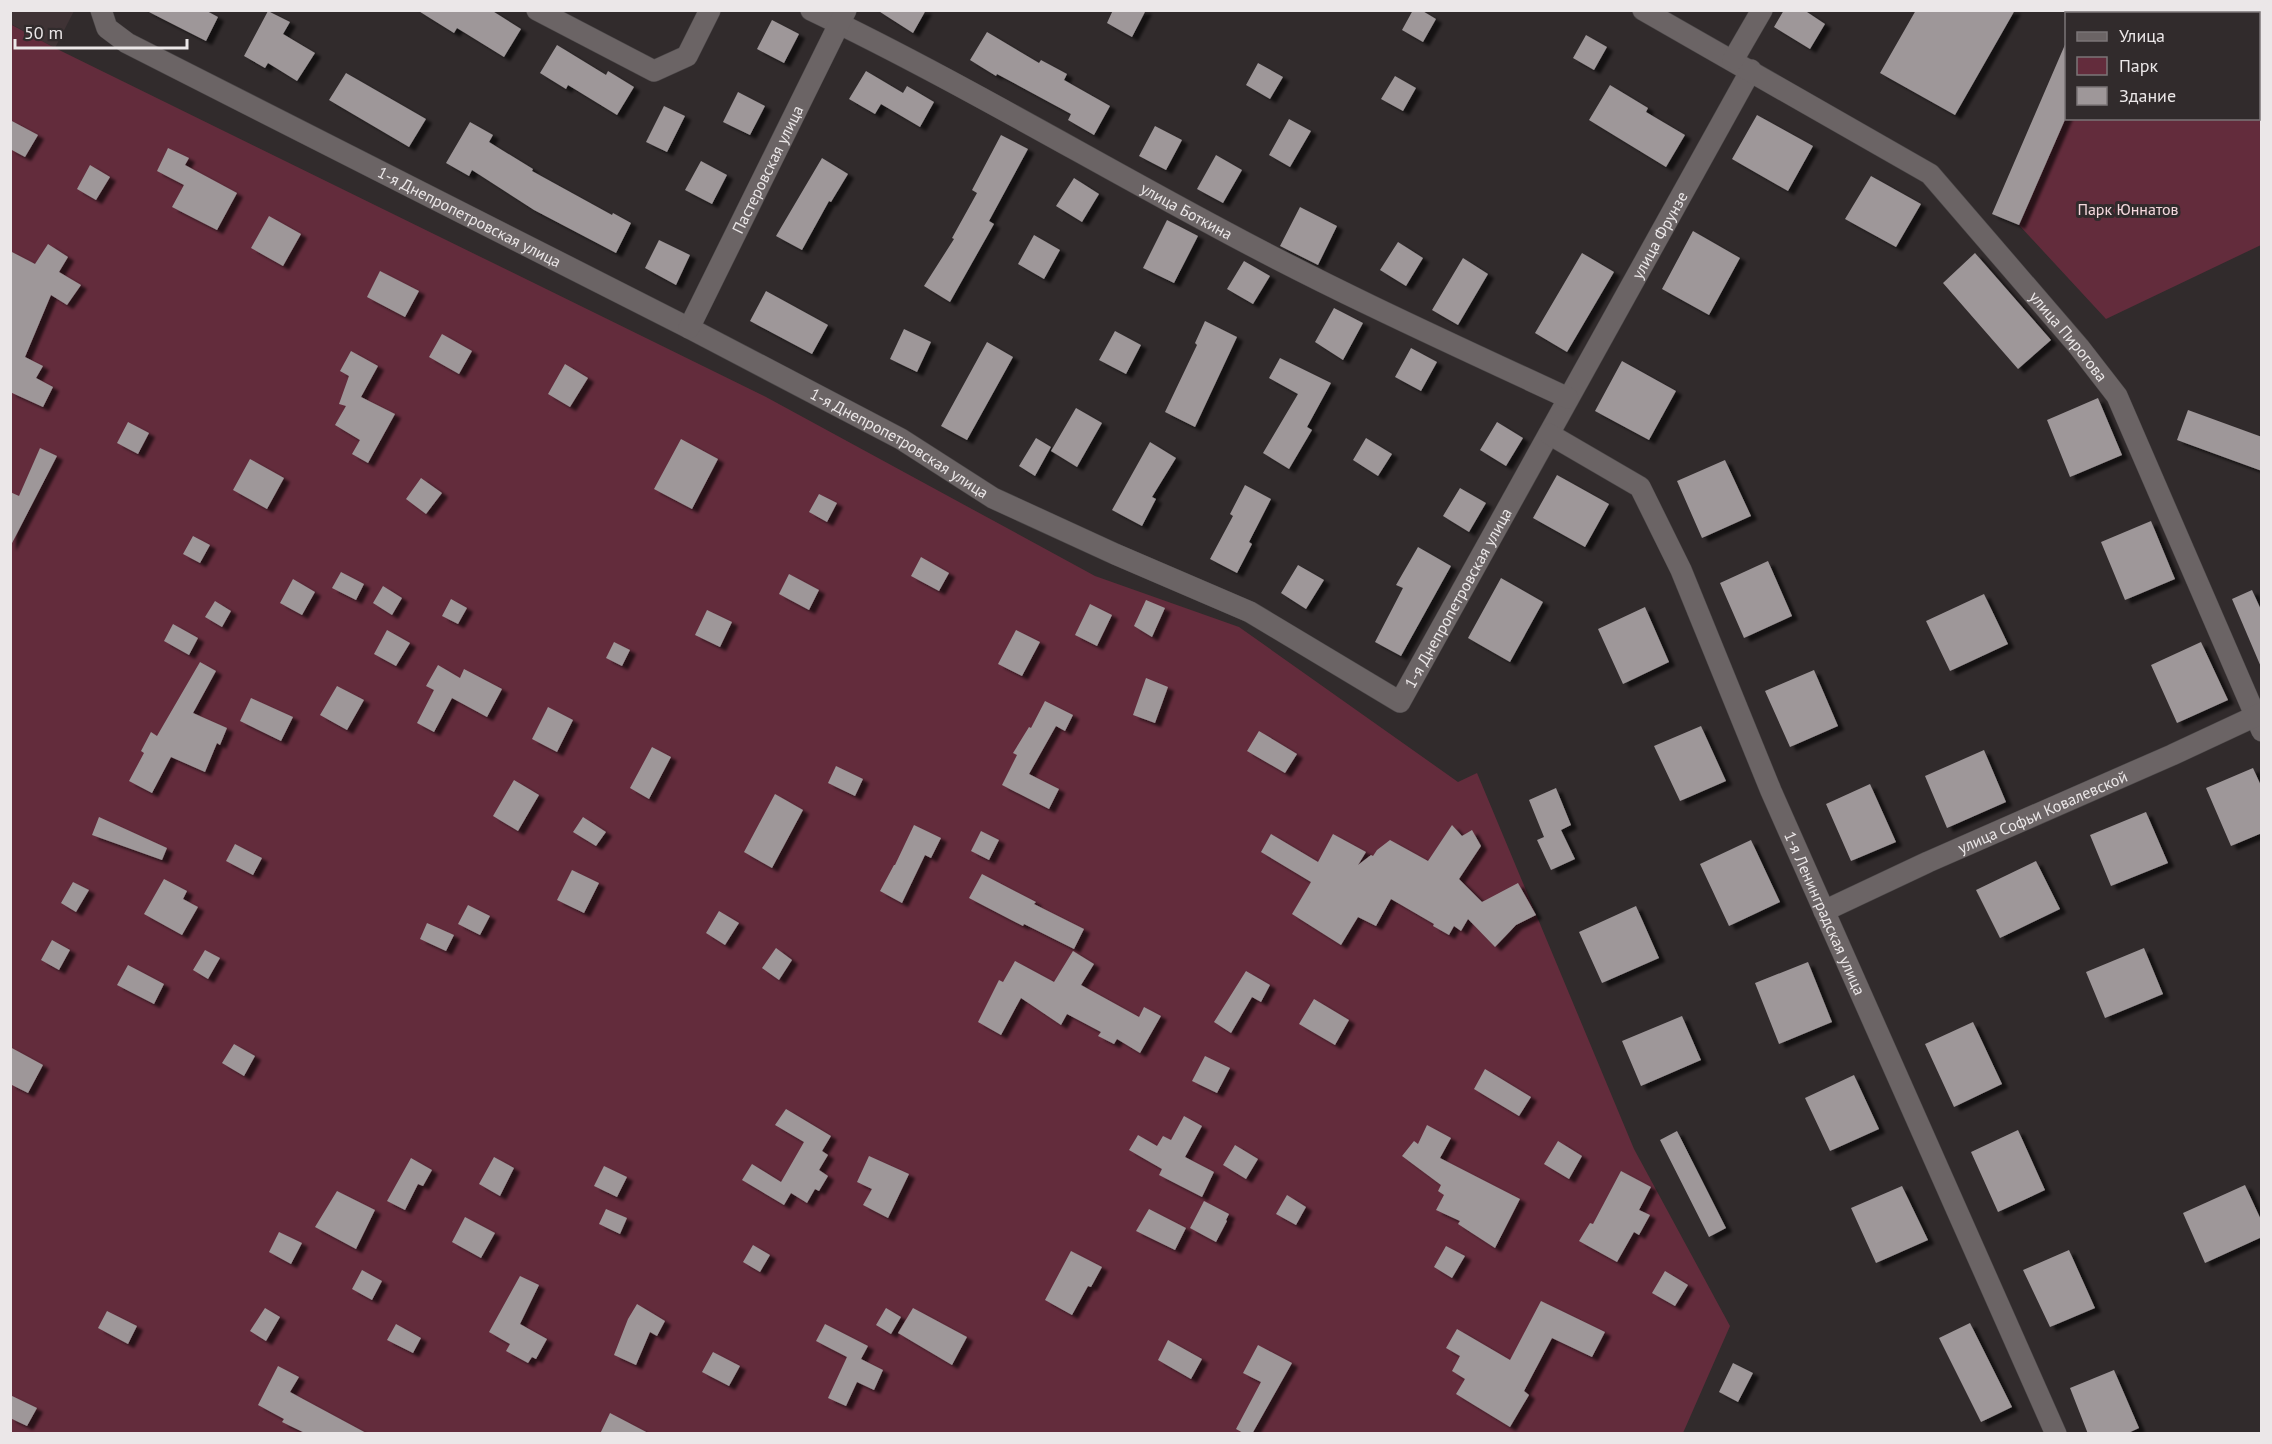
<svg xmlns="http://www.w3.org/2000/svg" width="2272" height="1444" font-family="'PT Sans',sans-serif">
<defs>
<filter id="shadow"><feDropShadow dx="6" dy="4" stdDeviation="1.5" flood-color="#0009"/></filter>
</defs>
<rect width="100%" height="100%" fill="#312b2c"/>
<path fill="#3f3335" d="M10,11L11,10L74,11L55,48L11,24Z"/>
<path fill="#632c3c" d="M2111,11H2261V245L2106,319L2019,225L2066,115V118H2258V14L2110,13Z
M10,24L55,48L766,397L1095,576L1239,627L1458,782L1477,773L1634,1149L1730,1326L1683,1433H11Z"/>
<path fill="#9e9799" filter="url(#shadow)" d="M145,10H205L218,17L206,41Z
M417,10H491L521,29L504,57L457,28L454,33Z
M877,10H926L913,33Z
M1113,10H1146L1132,37L1107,23Z
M1413,10H1421L1436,19L1423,42L1402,30Z
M1784,10H1804L1825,24L1810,49L1774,27Z
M1916,10H2015L1955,115L1880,73Z
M268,11L290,22L283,34L315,53L297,81L268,63L265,68L244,56Z
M772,20L799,34L784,63L757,49Z
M987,32L1039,63L1041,60L1067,74L1064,80L1110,106L1094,135L1068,120L1071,114L997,74L996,76L970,60Z
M1586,35L1607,47L1594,70L1573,58Z
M2067,40V115L2019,225L1992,214Z
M557,45L606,75L608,71L634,87L617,115L568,85L566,89L540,73Z
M1258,63L1283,77L1270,99L1246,85Z
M866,71L903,93L907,86L934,102L920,127L881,104L875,114L849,99Z
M346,73L426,119L409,147L329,100Z
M1395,76L1416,88L1403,111L1381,99Z
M1610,85L1648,108L1646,112L1685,135L1666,167L1589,120Z
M738,92L765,106L750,135L723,122Z
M664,106L685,116L667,152L646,142Z
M1757,115L1813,146L1788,191L1732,159Z
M1289,119L1311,131L1290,167L1269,155Z
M10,120L38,135L25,157L10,149Z
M470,122L493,135L489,142L533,169L532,171L612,215L613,213L631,223L616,253L534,210L472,170L469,176L446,163Z
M1155,126L1182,140L1166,170L1139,156Z
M1001,135L1028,149L989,221L994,224L950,302L924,286L954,239L952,238L977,193L972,190Z
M168,148L189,158L185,165L237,193L217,230L172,207L184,185L157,171Z
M1216,155L1242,170L1223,203L1197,189Z
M822,158L848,174L831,202L829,201L802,250L776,236Z
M701,161L727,175L712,204L685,190Z
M90,165L110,177L96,200L77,189Z
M1871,176L1921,204L1896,247L1845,219Z
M1074,178L1099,194L1082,222L1056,206Z
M1300,207L1337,226L1318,265L1280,246Z
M269,216L301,234L283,266L251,248Z
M1167,220L1198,236L1174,283L1143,268Z
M1693,231L1740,258L1709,315L1662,289Z
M1034,235L1060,250L1044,279L1018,264Z
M659,240L690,255L676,285L645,268Z
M1398,242L1423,258L1406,286L1380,270Z
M48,244L68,257L59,272L81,285L67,305L51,295L25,357L43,366L36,378L53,387L43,407L10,392V251L35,264Z
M1582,253L1614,272L1567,352L1535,333Z
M1975,253L2051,340L2018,369L1943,283Z
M1463,258L1488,274L1458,325L1432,310Z
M1244,261L1270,276L1253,304L1227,289Z
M380,271L419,291L405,317L367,297Z
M766,291L828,325L812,354L750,321Z
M1334,308L1363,323L1343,360L1315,342Z
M1205,321L1237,337L1195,427L1165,412L1197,345L1195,343Z
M904,329L931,342L917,372L890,359Z
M1115,331L1141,345L1126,374L1099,360Z
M442,334L472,351L459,374L429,357Z
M987,342L1013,357L967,440L941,426Z
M1411,348L1437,362L1421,391L1395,377Z
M351,351L378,366L361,397L395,414L368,463L352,454L360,440L335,425L346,406L339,404L349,376L340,371Z
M1280,358L1331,383L1307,427L1312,430L1289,469L1263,453L1298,394L1269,378Z
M1622,361L1676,391L1649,440L1595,411Z
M565,364L588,378L570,407L548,394Z
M2098,398L2122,455L2070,477L2047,420Z
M1076,408L1102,423L1077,467L1051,451Z
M2188,410L2262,437V471L2177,440Z
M128,422L149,433L138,454L117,443Z
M1497,422L1523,438L1506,466L1480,450Z
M1036,438L1051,447L1035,476L1019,466Z
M1366,438L1392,454L1378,476L1353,460Z
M681,439L718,459L692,509L654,489Z
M1150,442L1176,458L1152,497L1156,499L1142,526L1112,510Z
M40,448L57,456L10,547V492L19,496Z
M250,459L284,478L267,509L233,490Z
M1725,460L1751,516L1702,538L1677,481Z
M1557,475L1609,504L1585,547L1533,518Z
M421,478L442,493L426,514L406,499Z
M1245,485L1271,499L1249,542L1252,544L1237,573L1210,559L1233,516L1230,514Z
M1460,488L1486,503L1469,532L1443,516Z
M819,494L837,503L827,522L809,512Z
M2151,521L2175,579L2125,600L2101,542Z
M193,536L210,545L200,563L183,554Z
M1418,547L1451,566L1401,656L1375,642L1403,588L1396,585Z
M921,557L949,573L939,591L911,576Z
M1768,561L1792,616L1744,638L1720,583Z
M1298,565L1324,580L1306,609L1281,593Z
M341,572L364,584L356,600L332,588Z
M789,574L819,590L809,610L779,594Z
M1501,578L1543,602L1510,662L1468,638Z
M293,579L315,592L302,615L280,603Z
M383,586L402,598L392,615L373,603Z
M2252,590L2262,612L2261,667L2232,599Z
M1984,594L2008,644L1950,671L1926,621Z
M451,599L467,608L458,624L442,616Z
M1146,600L1165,608L1152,637L1134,626Z
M215,601L231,611L222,627L205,617Z
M1090,604L1112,615L1097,646L1075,635Z
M1645,607L1669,662L1623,684L1598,629Z
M707,610L732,622L720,647L695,635Z
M173,624L198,638L189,655L164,641Z
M387,630L410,643L396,666L374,654Z
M1016,630L1040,642L1022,676L998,664Z
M614,642L630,650L622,666L606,658Z
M2201,642L2228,700L2177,723L2151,665Z
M200,662L216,671L193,713L227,728L220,745L217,743L205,772L171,757L152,793L129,781L144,753L141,751L151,732L157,736Z
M438,665L460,678L464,669L502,689L487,717L452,698L434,732L417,723L434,690L426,686Z
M1814,670L1838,726L1790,747L1765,691Z
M1146,678L1168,687L1155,723L1133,715Z
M337,686L364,700L347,730L320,715Z
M251,698L293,717L281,741L240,721Z
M1045,701L1073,715L1065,731L1056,726L1029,774L1059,789L1049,809L1002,785L1017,755L1013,753L1029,727L1031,728Z
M548,707L573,720L557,752L532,739Z
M1701,726L1726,781L1680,801L1654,746Z
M1259,731L1297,754L1285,773L1247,751Z
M652,747L671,757L649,799L630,788Z
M1984,750L2006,802L1947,828L1925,776Z
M836,766L863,779L855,796L828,783Z
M2253,768L2262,788V833L2231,846L2206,788Z
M514,780L539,795L518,831L493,816Z
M1870,784L1896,842L1851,861L1826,804Z
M1556,788L1571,825L1561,830L1575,859L1551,870L1537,840L1544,837L1529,800Z
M775,794L803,810L772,868L744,852Z
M2146,812L2168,863L2111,886L2090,835Z
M99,817L167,848L162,860L92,835Z
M583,817L606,832L596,846L573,832Z
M914,825L941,838L931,858L925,855L902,903L880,891L894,865H895Z
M1452,825L1462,836L1472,830L1481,846L1459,879L1482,902L1518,883L1536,915L1516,925L1495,947L1468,919L1461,931L1454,926L1449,935L1433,926L1434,924L1391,899L1376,926L1358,917L1341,945L1292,914L1311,882L1261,852L1271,834L1318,862L1333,834L1366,852L1358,865L1371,855L1373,856L1377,850L1390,840L1428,861Z
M981,831L999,840L989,860L971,851Z
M1751,840L1780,902L1729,926L1700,864Z
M235,844L262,858L253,875L226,861Z
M2036,861L2060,909L2000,938L1976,890Z
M572,870L599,883L584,913L557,900Z
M982,874L1036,902L1034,904L1084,929L1074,949L1024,924L1023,926L969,898Z
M164,879L187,891L183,899L198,907L182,935L144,914Z
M73,882L89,890L76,912L61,903Z
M468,905L490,916L480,935L458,924Z
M1636,906L1659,958L1602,983L1579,932Z
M719,911L739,923L725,945L706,933Z
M427,923L454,935L446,951L420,939Z
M52,940L70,950L59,970L41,960Z
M776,948L792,960L779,980L762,968Z
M2144,948L2163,994L2105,1018L2086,972Z
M205,950L220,958L208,979L193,970Z
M1073,951L1094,964L1081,985L1139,1017L1144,1007L1161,1016L1140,1053L1117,1039L1114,1044L1098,1036L1101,1032L1067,1014L1061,1025L1021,998L1001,1035L978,1022L999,980L1003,982L1015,961L1054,982Z
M1808,962L1832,1022L1779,1044L1755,983Z
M128,965L164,984L154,1004L117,985Z
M1246,971L1270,985L1261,1002L1252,997L1231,1033L1214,1022Z
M1314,999L1349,1020L1335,1045L1299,1024Z
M1682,1016L1701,1060L1641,1086L1622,1041Z
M1973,1022L2002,1084L1954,1107L1925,1044Z
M234,1044L255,1056L244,1076L222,1063Z
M10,1047L43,1065L28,1093L10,1084Z
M1205,1056L1230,1068L1217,1093L1192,1081Z
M1485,1069L1531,1097L1519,1116L1474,1089Z
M1854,1075L1879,1129L1830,1151L1805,1098Z
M786,1109L831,1136L822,1151L828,1155L819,1170L828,1176L819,1191L815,1189L807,1203L791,1193L784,1205L742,1180L752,1164L781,1182L804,1142L775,1125Z
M1184,1116L1202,1126L1185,1157L1214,1172L1202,1197L1159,1175L1162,1169L1129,1150L1138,1135L1157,1146L1163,1136L1171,1140Z
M1427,1125L1451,1138L1440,1158L1520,1199L1495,1248L1458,1224L1460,1221L1436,1210L1444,1195L1438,1191L1441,1185L1402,1156L1414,1141L1418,1144Z
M2018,1130L2045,1190L1998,1212L1971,1152Z
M1677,1131L1726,1228L1709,1237L1660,1140Z
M1558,1141L1582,1156L1569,1179L1544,1164Z
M1235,1145L1258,1159L1246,1179L1223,1165Z
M869,1156L909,1174L888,1218L863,1205L872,1189L857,1182Z
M494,1157L514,1168L500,1196L479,1184Z
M411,1158L432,1170L423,1186L418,1184L405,1210L387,1201Z
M604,1166L627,1177L617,1197L594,1186Z
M1621,1171L1651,1187L1639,1210L1650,1215L1639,1235L1634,1232L1617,1262L1579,1241L1590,1223L1593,1224Z
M2245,1185L2262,1222V1237L2205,1263L2183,1213Z
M1902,1186L1928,1240L1876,1263L1851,1208Z
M337,1191L375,1210L356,1249L315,1227Z
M1287,1195L1306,1207L1296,1225L1276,1214Z
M1204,1201L1229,1214L1226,1220L1227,1221L1216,1242L1190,1228Z
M606,1209L627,1218L620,1234L599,1224Z
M1149,1209L1186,1228L1175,1250L1136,1231Z
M465,1217L495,1233L481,1258L452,1242Z
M279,1232L302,1243L291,1264L269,1252Z
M753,1245L770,1255L760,1272L743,1262Z
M1446,1246L1465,1256L1452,1278L1434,1267Z
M2069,1250L2095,1308L2050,1327L2023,1270Z
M1071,1251L1102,1267L1091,1287L1088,1286L1072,1315L1045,1300Z
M362,1270L382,1281L372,1300L352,1289Z
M1665,1271L1688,1285L1675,1306L1652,1293Z
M520,1276L539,1285L520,1324L547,1339L536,1359L532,1357L528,1363L506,1351L510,1344L489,1332Z
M1541,1301L1605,1332L1592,1357L1552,1338L1524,1391L1529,1395L1510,1427L1456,1394L1465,1379L1452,1371L1460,1356L1446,1348L1457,1329L1510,1360Z
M637,1304L665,1321L657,1336L650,1332L636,1365L614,1355L628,1319Z
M265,1308L280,1317L266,1341L250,1331Z
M886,1308L901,1317L891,1334L876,1325Z
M913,1308L967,1337L952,1365L898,1333Z
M107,1311L137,1326L128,1344L98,1328Z
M1970,1323L2012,1407L1981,1422L1939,1338Z
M396,1324L421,1338L413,1353L387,1340Z
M825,1324L868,1346L861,1359L883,1370L874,1390L857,1382L846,1406L828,1398L847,1357L816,1341Z
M1168,1340L1202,1359L1191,1379L1158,1360Z
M1258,1345L1292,1363L1252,1434H1245L1236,1429L1261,1382L1243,1373Z
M713,1352L740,1366L729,1386L702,1372Z
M1733,1363L1753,1373L1738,1402L1719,1392Z
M278,1366L299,1377L290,1392L368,1434H307L282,1422L284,1419L258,1405Z
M2114,1370L2139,1428L2126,1434H2088L2070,1388Z
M10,1395L37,1408L27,1426L10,1418Z
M610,1413L650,1434H600Z"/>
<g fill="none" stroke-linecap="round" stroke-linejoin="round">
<defs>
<g id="minor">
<path id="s1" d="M101,10L107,28L127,43L689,328L901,439L993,498L1115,554L1250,612L1400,702L1751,70"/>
<path d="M537,10L654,71L687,56L710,10"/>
<path id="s2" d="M811,10C951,77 1085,157 1222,230C1335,291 1452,344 1568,398"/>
<path id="s3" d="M1643,10L1930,174L2079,347L2117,396L2262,731"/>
<path d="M1733,60L1762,10"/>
<path id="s4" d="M689,328L846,10"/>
<path id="s5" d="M1549,434L1640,487L1681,570L1771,791L2056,1434"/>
<path id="s6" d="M1824,911L1928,862L2172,755L2262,713"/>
</g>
</defs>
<use href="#minor" stroke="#4b4748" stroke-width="22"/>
<use href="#minor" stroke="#6b6465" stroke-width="21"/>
</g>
<g text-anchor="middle" stroke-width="6" stroke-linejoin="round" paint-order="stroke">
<g font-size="16" fill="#ebe7e8" stroke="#312b2c">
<text dy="6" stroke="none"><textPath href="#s4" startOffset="177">Пастеровская улица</textPath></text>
<text dy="6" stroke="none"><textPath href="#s2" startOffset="426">улица Боткина</textPath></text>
<text dy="6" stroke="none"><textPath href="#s1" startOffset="428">1-я Днепропетровская улица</textPath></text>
<text dy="6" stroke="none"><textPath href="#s1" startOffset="2013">улица Фрунзе</textPath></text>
<text dy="6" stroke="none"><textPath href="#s3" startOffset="544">улица Пирогова</textPath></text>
<text dy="6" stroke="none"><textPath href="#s1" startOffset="914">1-я Днепропетровская улица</textPath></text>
<text dy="6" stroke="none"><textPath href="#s1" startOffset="1598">1-я Днепропетровская улица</textPath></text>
<text dy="6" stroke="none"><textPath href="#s6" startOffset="240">улица Софьи Ковалевской</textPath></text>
<text dy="6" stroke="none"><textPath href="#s5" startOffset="570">1-я Ленинградская улица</textPath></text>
</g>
<g font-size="16" fill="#f4d8dd" stroke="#312b2c">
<text x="2128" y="215">Парк Юннатов</text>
</g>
</g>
<rect width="2272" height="1444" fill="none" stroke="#ebe7e8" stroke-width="24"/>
<rect x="2065" y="12" width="195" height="108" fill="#312b2c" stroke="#7b7677" stroke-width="1.5"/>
<rect x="2077" y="32" width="30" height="9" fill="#6b6465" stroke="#7b7677" stroke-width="1.5"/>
<text x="2119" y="42" font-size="18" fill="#ebe7e8">Улица</text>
<rect x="2077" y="57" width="30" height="18" fill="#632c3c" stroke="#7b7677" stroke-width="1.5"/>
<text x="2119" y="72" font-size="18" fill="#ebe7e8">Парк</text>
<rect x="2077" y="87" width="30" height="18" fill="#9e9799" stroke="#7b7677" stroke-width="1.5"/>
<text x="2119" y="102" font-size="18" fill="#ebe7e8">Здание</text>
<path d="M15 39v9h172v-9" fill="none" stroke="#ebe7e8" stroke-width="3"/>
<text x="24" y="39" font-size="18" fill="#ebe7e8" stroke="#312b2c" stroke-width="4.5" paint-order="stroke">50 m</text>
</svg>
